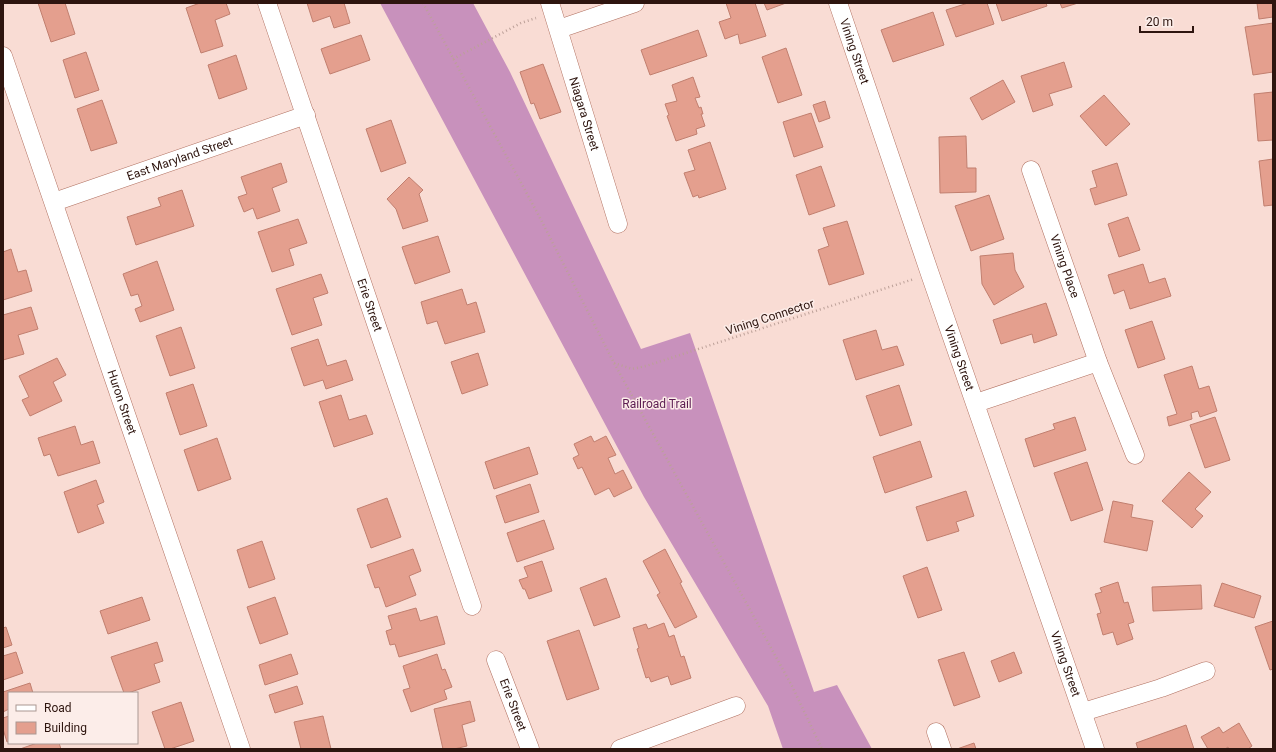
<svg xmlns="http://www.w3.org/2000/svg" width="1276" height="752" font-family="Roboto,sans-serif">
<rect width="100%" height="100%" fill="#f9dcd4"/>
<path fill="#c891bc" d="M380,3H473L510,72L641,349L690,333L814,692L837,685L872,749H783L768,706L644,497Z"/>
<path fill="#e49f8e" stroke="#c17f6f" d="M38,3H65L75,34L51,42Z
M200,3H226L230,14L215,20L223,46L201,53L186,8Z
M307,3H344L350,23L334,28L330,16L313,22Z
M726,3H755L766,36L740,44L738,34L725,39L719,22L731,18Z
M764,3H786L767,10Z
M968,3H987L994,24L956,37L946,10Z
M996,3H1046L1047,6L1002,21Z
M1060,3H1078L1062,8Z
M1257,3H1273V17L1259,19Z
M933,12L944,45L893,62L881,30Z
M1273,23V72L1253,75L1245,27Z
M698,30L707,56L650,75L641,50Z
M361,35L370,60L330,74L321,49Z
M786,48L802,95L778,103L762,57Z
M86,52L99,90L75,98L63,60Z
M236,55L247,89L219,99L208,65Z
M1064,62L1072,87L1049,94L1053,105L1033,112L1021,76Z
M543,64L561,112L540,119L534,103L531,104L520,72Z
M693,77L700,97L695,98L699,108L701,107L703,114H701L705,126L696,129L697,134L676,141L667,116L669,115L665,104L677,101L672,85Z
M1003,80L1015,102L982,120L970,98Z
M1273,92V140L1258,141L1254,94Z
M1104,95L1130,124L1106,146L1080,116Z
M102,100L117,143L91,151L77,109Z
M825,101L830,118L819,122L813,105Z
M811,113L823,147L794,157L783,122Z
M391,120L406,163L381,172L366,129Z
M966,136L967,168H976V192L940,193L939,137Z
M710,142L726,189L699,198L698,195L693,197L684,173L695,170L688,150Z
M1273,159V205L1264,206L1259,161Z
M281,163L287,182L272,188L280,211L257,219L253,208L244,212L238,197L247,194L241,177Z
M1117,163L1127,195L1095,205L1090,189L1097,187L1092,171Z
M821,166L835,206L809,215L796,175Z
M409,177L423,190L419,194L428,221L403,229L396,209L387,199Z
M182,190L194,226L136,245L127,217L161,206L158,198Z
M989,195L1004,239L971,251L955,206Z
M1128,217L1140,250L1119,257L1108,224Z
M298,219L307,243L289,249L294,265L272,272L258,232Z
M847,221L864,274L829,285L818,250L829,246L823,228Z
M438,236L450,272L415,284L402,247Z
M11,249L18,272L26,270L32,291L3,300V252Z
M1013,253L1015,270L1024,287L994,305L982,284L980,256Z
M157,261L174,310L140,322L135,309L142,306L138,294L131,296L123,274Z
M1143,264L1149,283L1165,278L1171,296L1130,309L1124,290L1114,294L1108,275Z
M321,274L328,293L313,298L322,325L292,335L276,289Z
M462,289L467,305L476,302L485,332L445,344L437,321L427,324L421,302Z
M1046,303L1057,335L1034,343L1032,334L1001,344L993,320Z
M31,307L38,329L18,335L24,354L3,360V315Z
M1152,321L1165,359L1138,368L1125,330Z
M181,327L195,368L170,376L156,336Z
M876,330L882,350L897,346L904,365L856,380L843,340Z
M318,339L327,366L346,360L353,380L326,389L323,380L304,386L291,348Z
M478,353L488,385L462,394L451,362Z
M57,358L66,375L53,382L62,401L30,416L22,400L29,397L19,376Z
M1192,366L1199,389L1209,386L1217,411L1200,417L1198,411L1191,413L1192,419L1169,426L1167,417L1177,414L1164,375Z
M193,384L207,426L180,435L166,393Z
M899,385L912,425L880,436L866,396Z
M341,395L349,420L366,415L373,434L334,447L319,402Z
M1075,417L1086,450L1034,467L1025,439L1055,429L1053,424Z
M1215,417L1230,460L1205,468L1190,425Z
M75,426L81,445L93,441L100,463L58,476L50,454L44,456L38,438Z
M591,436L594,442L606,436L616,455L608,458L615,474L623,470L632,488L614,497L609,488L595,495L582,467L578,469L573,458L579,455L574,444Z
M217,438L231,479L198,491L184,450Z
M920,441L932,477L885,493L873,457Z
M529,447L538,474L494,489L485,462Z
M1087,462L1103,510L1071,521L1054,473Z
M1189,472L1211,492L1195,509L1203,516L1192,528L1162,501Z
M96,480L104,502L97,505L104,523L78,533L64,492Z
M530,484L539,512L505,523L496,496Z
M966,491L974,516L956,522L959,531L927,541L916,507Z
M387,498L401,537L371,548L357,509Z
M1113,501L1133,505L1131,517L1153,521L1147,551L1104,542Z
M544,520L554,549L517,562L507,533Z
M262,541L275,579L249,588L237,550Z
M413,549L421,571L409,576L416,595L386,607L379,587L375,588L367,565Z
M665,549L682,582L680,583L697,617L675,628L657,595L660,593L643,561Z
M542,561L552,591L529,599L525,589H523L519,580L528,577L524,567Z
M927,567L942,610L918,618L903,576Z
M606,578L620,617L594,626L580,588Z
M1118,582L1124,603L1128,602L1134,622L1128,624L1133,639L1117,645L1113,632L1103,635L1097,614L1101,613L1095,594L1102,592L1100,588Z
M1222,583L1261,596L1254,618L1214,606Z
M1201,585L1202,609L1153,611L1152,587Z
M142,597L150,620L108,634L100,611Z
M275,597L288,634L260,644L247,607Z
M416,608L420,621L437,616L445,644L399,657L395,644L390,645L386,631L392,629L388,616Z
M1273,621V669L1270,670L1255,627Z
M664,623L669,637L674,635L681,657L684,656L691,678L671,685L668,676L651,682L649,677L646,678L637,649L639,648L633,628L646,624L648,629Z
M6,627L12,645L3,648V628Z
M579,630L599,689L567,700L547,641Z
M157,642L163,661L154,664L160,682L128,693H124L111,657Z
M16,652L23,673L3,680V656Z
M964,652L980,697L954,706L938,660Z
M1014,652L1022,673L999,682L991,661Z
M291,654L298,674L265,685L259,665Z
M437,654L442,670L445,669L452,687L444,690L447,699L411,712L403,690L410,688L403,666Z
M30,683L33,693H9V709L3,712V692Z
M297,686L303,704L275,713L269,695Z
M470,701L475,721L462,725L467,746L454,749H443L434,709Z
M181,702L194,741L170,749H165L152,712Z
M9,716V741L7,742L3,729V718Z
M323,716L331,749H301L294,722Z
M1239,723L1252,746L1248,749H1229L1228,747L1225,749H1208L1201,737L1219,727L1223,733Z
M1186,725L1194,749H1138L1136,743Z
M37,743H59L61,749H20Z
M974,743L976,749H957Z"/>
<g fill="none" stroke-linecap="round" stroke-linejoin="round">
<defs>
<g id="minor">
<path id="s1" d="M267,3L472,606"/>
<path id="s2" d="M550,3L618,224"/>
<path id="s3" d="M838,3L930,274L1095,749"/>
<path d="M559,29L635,3"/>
<path id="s4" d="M3,56L241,749"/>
<path id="s5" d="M1031,170L1098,362L1135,455"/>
<path id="s6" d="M54,202L306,115"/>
<path d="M976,403L1098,362"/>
<path id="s7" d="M496,660L530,749"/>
<path d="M1083,712L1161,688L1206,671"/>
<path d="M936,732L942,749"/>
<path d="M620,749L736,706"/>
</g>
</defs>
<use href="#minor" stroke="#b07060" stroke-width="19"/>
<path stroke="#bca098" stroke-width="2.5" stroke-dasharray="1 3" stroke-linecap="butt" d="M423,3L538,214L614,363L792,686L822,749
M453,59L521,23L536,18
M614,363L632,369L646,366L914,279"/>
<use href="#minor" stroke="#fff" stroke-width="18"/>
</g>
<g text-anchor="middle" stroke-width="3" stroke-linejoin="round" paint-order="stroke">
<g font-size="12" fill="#2e150f" stroke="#fcede9">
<text dy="4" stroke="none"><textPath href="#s3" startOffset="51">Vining Street</textPath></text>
<text dy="4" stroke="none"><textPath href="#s2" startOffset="116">Niagara Street</textPath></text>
<text dy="4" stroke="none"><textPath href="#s6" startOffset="133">East Maryland Street</textPath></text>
<text dy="4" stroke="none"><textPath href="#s5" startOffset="102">Vining Place</textPath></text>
<text dy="4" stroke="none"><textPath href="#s1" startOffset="319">Erie Street</textPath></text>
<text transform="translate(770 317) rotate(-18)" y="4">Vining Connector</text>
<text dy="4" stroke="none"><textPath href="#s3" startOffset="375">Vining Street</textPath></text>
<text dy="4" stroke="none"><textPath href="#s4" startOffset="366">Huron Street</textPath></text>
<text dy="4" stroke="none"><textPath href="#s3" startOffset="699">Vining Street</textPath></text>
<text dy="4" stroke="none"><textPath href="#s7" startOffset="48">Erie Street</textPath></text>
</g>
<g font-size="12" fill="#5b1b51" stroke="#fcede9">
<text x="657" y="408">Railroad Trail</text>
</g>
</g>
<rect width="1276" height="752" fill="none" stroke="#2e150f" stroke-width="8"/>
<rect x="8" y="692" width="130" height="52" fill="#fcede9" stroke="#aa9792"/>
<rect x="16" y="705" width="20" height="6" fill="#ffffff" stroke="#aa9792"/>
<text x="44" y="712" font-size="12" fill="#2e150f">Road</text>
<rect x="16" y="722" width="20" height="12" fill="#e49f8e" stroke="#aa9792"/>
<text x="44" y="732" font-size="12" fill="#2e150f">Building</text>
<path d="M1140 26v6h53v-6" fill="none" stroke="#2e150f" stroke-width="2"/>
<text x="1146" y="26" font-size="12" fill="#2e150f" stroke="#fcede9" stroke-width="3" paint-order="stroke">20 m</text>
</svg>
